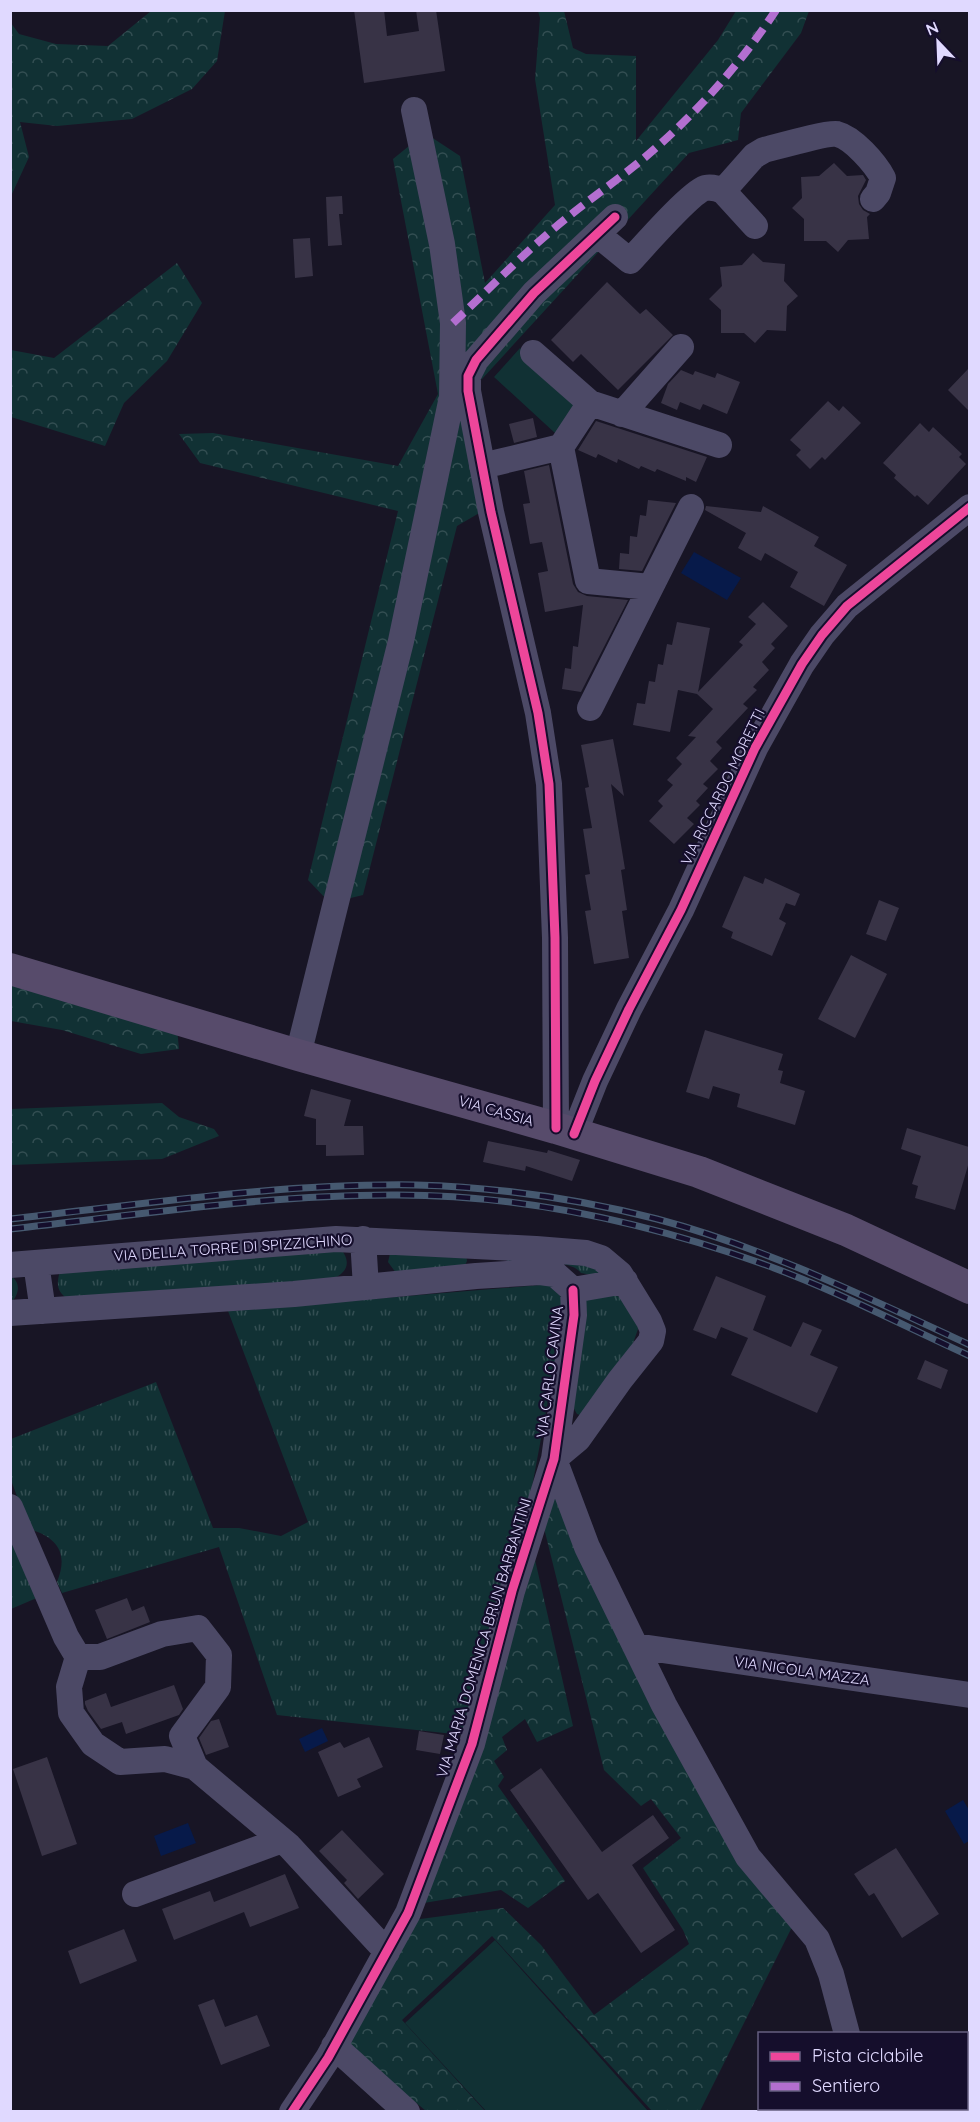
<svg xmlns="http://www.w3.org/2000/svg" width="980" height="2122" font-family="Quicksand,sans-serif">
<defs>
<pattern id="grass-tufts" width="24" height="20" patternUnits="userSpaceOnUse" patternTransform="scale(1.5)"><rect width="24" height="20" fill="#113134"/><path d="M3 7l-1-3M5 7V3M7 7l1-3M15 17l-1-3M17 17v-4M19 17l1-3" fill="none" stroke="#334e52"/></pattern>
<pattern id="forest-crowns" width="20" height="18" patternUnits="userSpaceOnUse" patternTransform="scale(1.5)"><rect width="20" height="18" fill="#113134"/><path d="M2 6a3 3 0 1 1 6 0M12 15a3 3 0 1 1 6 0" fill="none" stroke="#334e52"/></pattern>
</defs>
<rect width="100%" height="100%" fill="#181525"/>
<path fill="url(#grass-tufts)" d="M338,1246C353,1261 348,1274 329,1280L69,1300C57,1292 56,1285 60,1271Z
M390,1254L466,1255L467,1261L464,1267L396,1273L388,1262Z
M506,1259L592,1262L602,1277L581,1273C570,1258 526,1263 508,1263Z
M10,1275C22,1283 19,1295 10,1304Z
M552,1284L561,1297L562,1326L531,1492L463,1735L277,1715L219,1547L62,1593L57,1582C69,1553 57,1537 29,1529L11,1480V1439L156,1382L213,1528H239L281,1536L308,1522L228,1311Z
M611,1294L623,1298L638,1319V1329L631,1349L580,1415L577,1414L573,1407L585,1302L590,1296Z
M10,1533L39,1597L11,1609H10Z"/>
<path fill="url(#forest-crowns)" d="M151,11H225L217,61L192,89L132,119L57,126L20,122L29,157L11,196V23L19,34L56,44L108,46Z
M538,11H564L573,48L586,54L636,56V141L718,40L736,11H809L801,33L741,113L738,140L689,153L482,379L459,387L481,512L457,526L363,895L330,903L308,880L398,511L200,463L179,434L213,433L398,466L438,394L393,159L425,133L460,156L485,283L555,205L535,79L540,18Z
M177,263L202,303L167,361L124,403L105,446L11,417V350L54,358Z
M11,974L177,1029L179,1049L141,1054L62,1030L11,1021Z
M162,1103L179,1117L214,1129L219,1136L162,1159L11,1165V1109Z
M552,1486L797,1924L791,1929L700,2111H652L492,1936L402,2020L485,2111H426L346,2044L413,1920L503,1908L541,1945L594,2015L689,1944L683,1930L643,1868L681,1838L651,1799L641,1806L604,1770L544,1528Z
M533,1551L573,1726L537,1742L525,1719L502,1737L507,1750L494,1761L504,1777L498,1786L565,1881L528,1908L501,1890L418,1904Z"/>
<path fill="#113134" d="M520,348L583,406L556,434L494,377Z
M495,1940L648,2111H486L405,2023Z"/>
<path fill="#071a4a" d="M694,552L741,578L727,600L681,573Z
M322,1728L328,1741L305,1752L299,1739Z
M963,1800L969,1810V1841L964,1844L945,1811Z
M188,1823L196,1843L161,1856L154,1836Z"/>
<path fill="#383346" d="M354,10H384L387,36L419,31L416,10H436L445,71L364,83Z
M834,163L847,176L863,175L866,180L858,196L859,204L863,210L870,214L867,217L869,239L848,240L838,252L826,241H804V219L792,208L802,198L801,177L819,176Z
M342,196L343,214H339L342,245L328,246L326,197Z
M310,238L313,276L295,278L293,239Z
M753,253L763,262L785,264L784,281L798,296L787,306L786,331L767,330L755,343L744,333H721V310L709,299L722,286L720,267L742,265Z
M607,282L640,314L646,309L673,335L618,390L581,354L573,362L551,340Z
M969,368V411L948,390Z
M681,370L693,375L695,371L715,378L717,373L740,382L727,414L703,404L700,410L680,402L677,410L661,403L668,384Z
M828,401L839,411L843,406L861,423L825,460L822,457L810,469L796,455L801,450L790,440Z
M533,418L537,437L514,443L509,424Z
M596,421L707,457L696,482L686,477V481L657,469L655,472L641,466L639,469L618,459L617,463L598,454L596,458L578,450Z
M920,423L929,432L933,427L962,454L959,457L966,464L928,505L917,495L915,497L894,478L896,475L883,463Z
M549,465L573,584L578,592L587,596L628,600L581,692L562,689L565,668L571,669L573,646L578,647L583,605L545,612L538,573L548,571L542,542L530,544L523,504L530,503L524,471Z
M648,500L676,503L642,571L619,569L620,553L629,554L630,536L637,537L640,515L646,516Z
M706,506L761,512L763,506L819,537L814,546L847,565L824,606L790,587L798,572L765,553L761,561L738,548L746,533L705,510Z
M763,602L788,626L771,644L775,648L762,662L769,670L753,687L757,690L743,704L748,708L716,742L722,748L710,761L718,769L703,784L708,788L696,801L700,805L687,818L694,824L674,844L649,821L663,806L658,801L673,785L667,780L682,764L676,758L696,737L688,736L713,709L697,694L678,690L670,732L633,725L637,703L645,704L649,681L655,682L658,664L663,665L667,644L672,645L677,622L710,628L698,692L743,645L739,642L756,624L748,617Z
M613,739L624,796L611,784L625,869L621,870L627,910L622,911L629,958L594,964L585,911L591,910L585,875L590,874L583,829L592,828L585,788L589,787L581,745Z
M744,876L763,884L765,878L800,894L795,906L786,903L779,919L786,923L772,956L731,938L733,932L722,927Z
M879,900L899,908L886,941L866,934Z
M851,955L887,974L855,1038L818,1019Z
M705,1030L783,1054L778,1070L783,1071L780,1083L805,1091L795,1125L737,1107L740,1094L713,1086L709,1099L686,1092Z
M311,1089L351,1100L344,1126H363L364,1155L326,1156V1145H316V1119L304,1116Z
M907,1128L969,1147V1162L955,1210L915,1198L918,1186L912,1184L921,1156L901,1149Z
M488,1141L547,1153L548,1150L580,1160L572,1181L526,1166L525,1171L483,1162Z
M716,1276L766,1296L753,1330L791,1347L803,1322L822,1330L810,1355L838,1367L817,1413L731,1375L748,1338L721,1327L716,1339L693,1330Z
M925,1360L948,1370L941,1389L917,1379Z
M127,1598L132,1611L144,1606L150,1622L107,1639L95,1610Z
M174,1685L183,1709L179,1715L126,1734L122,1722L101,1729L88,1711L85,1704V1701L106,1693L111,1707Z
M219,1719L229,1747L206,1755L199,1738L211,1721Z
M419,1731L444,1735L440,1754L416,1750Z
M369,1737L383,1767L357,1779L361,1787L338,1797L318,1752L340,1742L344,1748Z
M47,1757L77,1844L42,1856L13,1769Z
M541,1768L602,1852L653,1815L669,1838L632,1865L675,1930L641,1953L598,1893L588,1900L510,1790Z
M342,1830L384,1874L358,1899L344,1883L347,1880L319,1851Z
M896,1848L939,1914L902,1938L874,1893L869,1896L854,1874Z
M285,1874L299,1908L250,1927L244,1912L174,1940L162,1909L210,1891L214,1902Z
M124,1929L137,1961L80,1984L68,1951Z
M214,1999L225,2027L257,2015L270,2046L221,2065L198,2005Z"/>
<g fill="none" stroke-linecap="round" stroke-linejoin="round">
<path stroke="#4c4966" stroke-width="26" d="M723,191L754,156L764,150C776,147 828,132 837,134C853,138 875,163 883,178L878,193L873,199
M597,234L630,261C643,247 690,193 705,188C711,187 717,188 723,191L755,226
M533,353L590,403L719,445
M622,414L681,347
M561,447L588,581L650,587
M482,466L561,447L590,403
M590,708L691,507
M298,1055L401,641L452,397L453,323L442,244L414,110
M556,1128L555,938L549,784L538,713L491,512L468,391V376L476,360L534,293L615,217
M574,1134L595,1081L629,1009L681,910L755,748L802,664L822,635L847,606L970,507
M363,1239L366,1287
M36,1263L43,1311
M10,1265L336,1239L536,1249L586,1253L601,1258L620,1274L649,1321L653,1331L651,1341L620,1380L578,1439L554,1459
M573,1290L625,1281
M10,1313L294,1294L476,1276L540,1272L555,1274L573,1290
M554,1459L587,1547L664,1705L748,1857L817,1939L831,1974L847,2034
M10,1507L66,1637L78,1657
M635,1646L970,1695
M78,1657H100L162,1634L198,1628L219,1655L218,1687L182,1736L195,1767L289,1846L387,1952
M78,1657L69,1687L71,1713L93,1744L120,1762L165,1759L195,1767
M135,1894L282,1840
M334,2046L407,2112
M292,2112L328,2058L408,1913L472,1744L512,1591L554,1459L574,1315L573,1290
M856,2112V2108"/>
<path stroke="#574b6b" stroke-width="32" d="M10,969L298,1055L556,1128L699,1172L846,1230L970,1288"/>
<defs>
<path id="rail" d="M10,1219C145,1204 281,1183 416,1185C496,1187 579,1199 657,1219C766,1248 868,1298 970,1345
M10,1229C137,1215 264,1195 391,1195C519,1194 646,1222 766,1265C835,1290 902,1325 970,1356"/>
</defs>
<use href="#rail" stroke="#465970" stroke-width="7"/>
<use href="#rail" stroke="#150e2c" stroke-width="4.5" stroke-dasharray="14" stroke-linecap="butt"/>
<path stroke="#b36fd0" stroke-width="8" stroke-dasharray="15 8" stroke-linecap="butt" d="M453,323C483,295 512,265 543,238C574,210 610,186 643,159C693,117 740,65 776,10"/>
<defs>
<path id="cycleway" d="M556,1128L555,938L549,784L538,713L491,512L468,391V376L476,360L534,293L615,217
M574,1134L595,1081L629,1009L681,910L755,748L802,664L822,635L847,606L970,507
M292,2112L328,2058L408,1913L472,1744L512,1591L554,1459L574,1315L573,1290"/>
</defs>
<use href="#cycleway" stroke="#150e2c" stroke-width="13"/>
<use href="#cycleway" stroke="#ed469a" stroke-width="9"/>
</g>
<g text-anchor="middle" stroke-width="4.5" stroke-linejoin="round" paint-order="stroke">
<g font-size="15" fill="#e0d9ff" stroke="#150e2c">
<text transform="translate(723 787) rotate(-64)" y="5">VIA RICCARDO MORETTI</text>
<text transform="translate(496 1111) rotate(16)" y="5">VIA CASSIA</text>
<text transform="translate(233 1248) rotate(-4)" y="5">VIA DELLA TORRE DI SPIZZICHINO</text>
<text transform="translate(550 1372) rotate(-83)" y="5">VIA CARLO CAVINA</text>
<text transform="translate(484 1638) rotate(-73)" y="5">VIA MARIA DOMENICA BRUN BARBANTINI</text>
<text transform="translate(802 1671) rotate(8)" y="5">VIA NICOLA MAZZA</text>
</g>
</g>
<rect width="980" height="2122" fill="none" stroke="#e0d9ff" stroke-width="24"/>
<rect x="758" y="2032" width="210" height="78" fill="#150e2c" stroke="#665f80" stroke-width="1.5"/>
<rect x="770" y="2052" width="30" height="9" fill="#ed469a" stroke="#665f80" stroke-width="1.5"/>
<text x="812" y="2062" font-size="18" fill="#e0d9ff">Pista ciclabile</text>
<rect x="770" y="2082" width="30" height="9" fill="#b36fd0" stroke="#665f80" stroke-width="1.5"/>
<text x="812" y="2092" font-size="18" fill="#e0d9ff">Sentiero</text>
<g transform="translate(938 42) rotate(337)" stroke="#150e2c" stroke-width="4.5" paint-order="stroke">
<path d="M0-4.5L10 22L0 15L-10 22Z" fill="#e0d9ff"/>
<text y="-9" font-size="16" font-weight="bold" text-anchor="middle" fill="#e0d9ff">N</text>
</g>
</svg>
